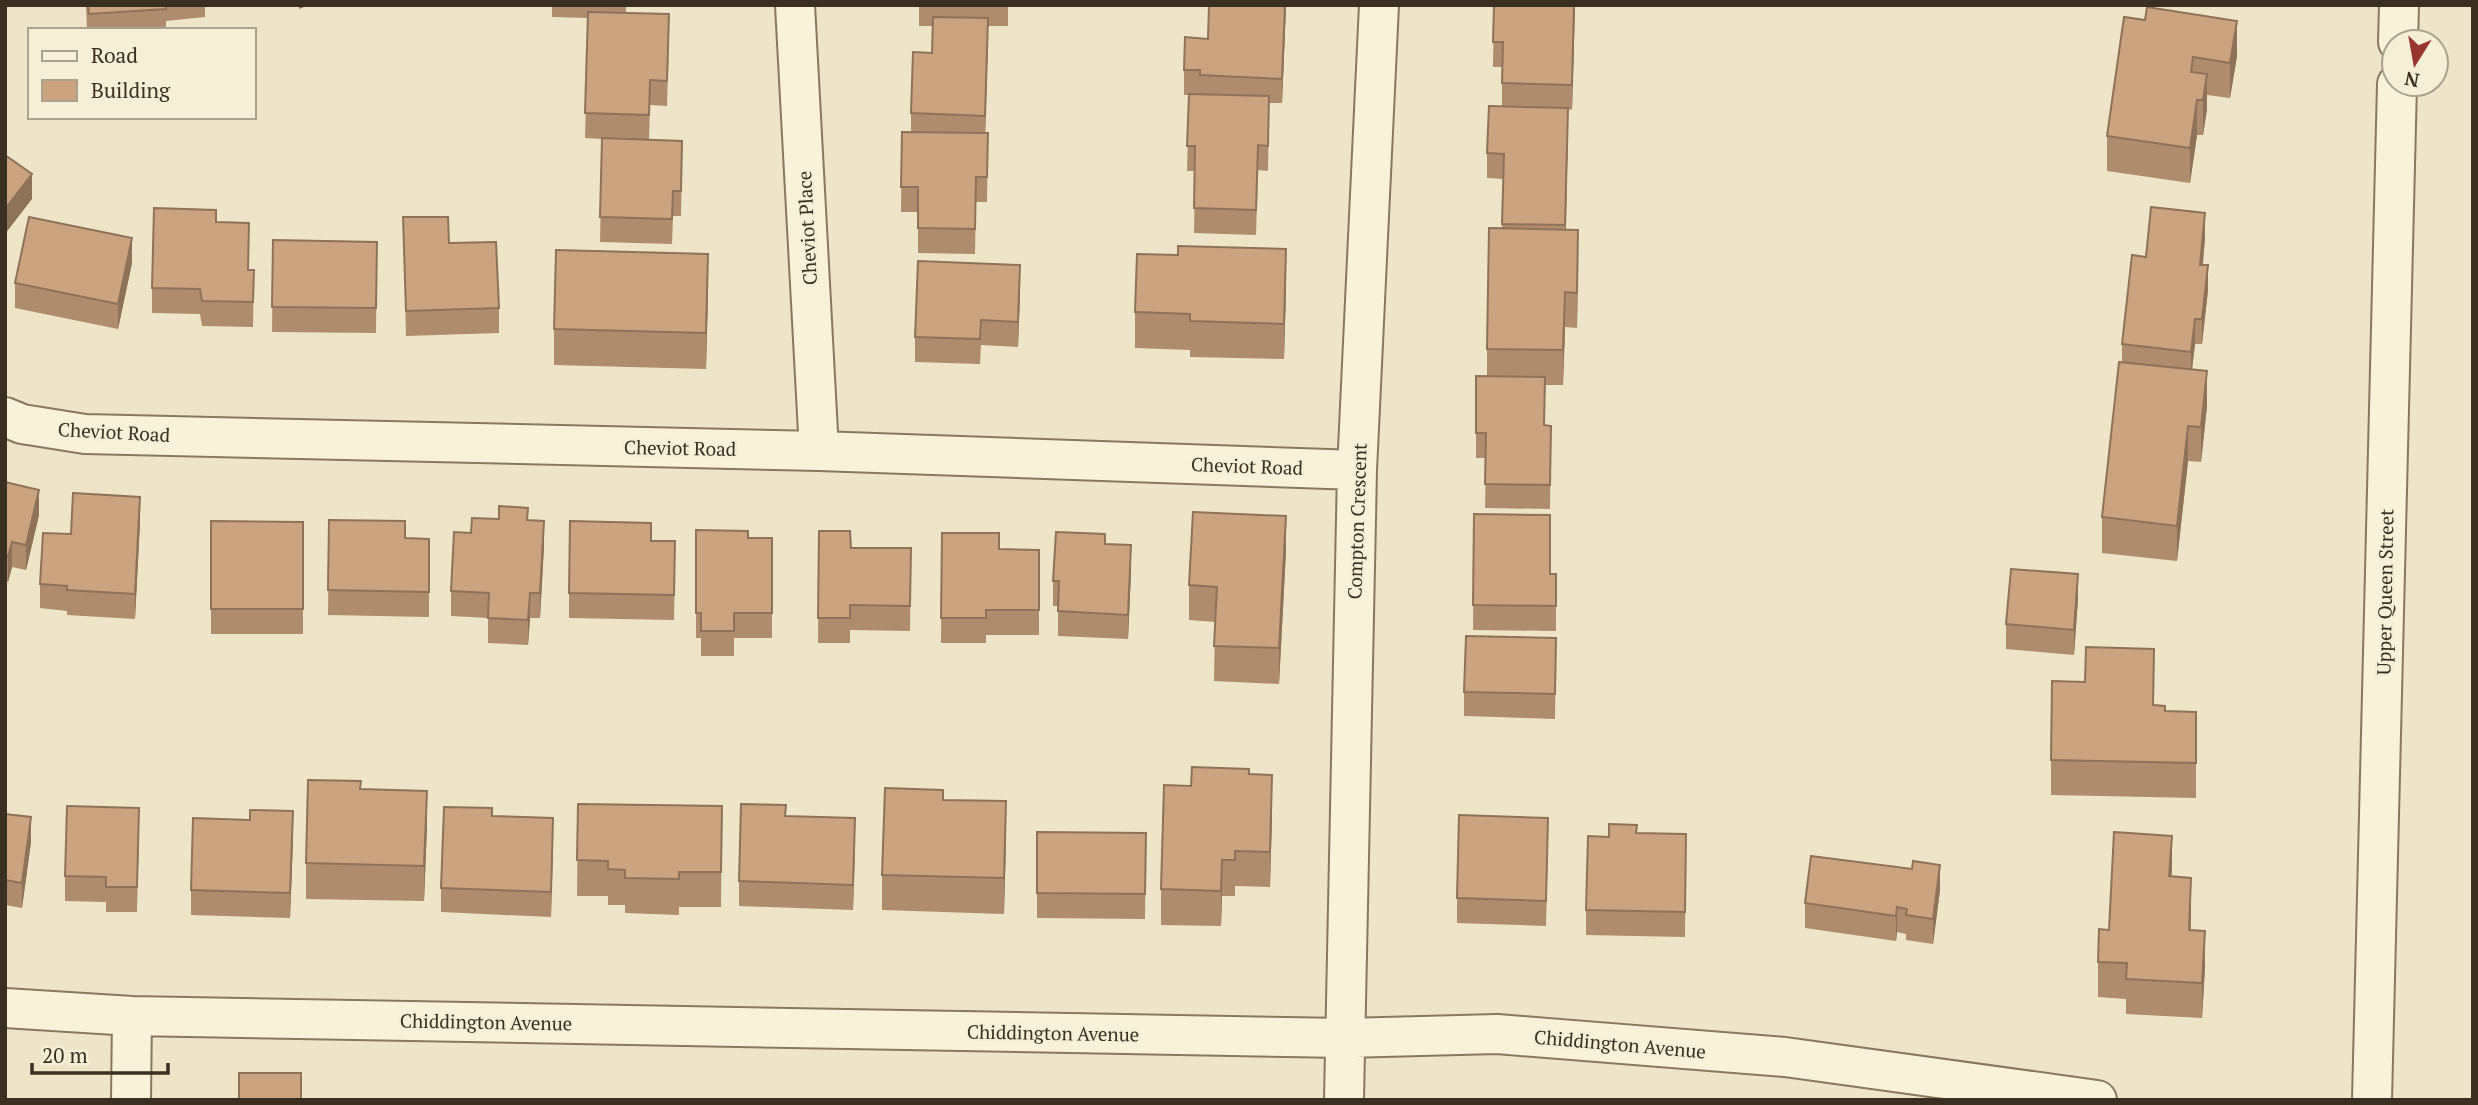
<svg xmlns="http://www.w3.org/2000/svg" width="2478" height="1105" font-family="'PT Serif',serif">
<rect width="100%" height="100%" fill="#eee5c8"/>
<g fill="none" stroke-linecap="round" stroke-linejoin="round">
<defs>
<path id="minor" d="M795,5L819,451
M2398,42L2399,5
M5,417L22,424L85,434L819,451L1357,470
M5,1008L132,1016L1345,1038L1497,1034L1785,1057L2097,1100
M131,1100L132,1016
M1344,1100L1357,470L1379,5
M2372,1100L2397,84"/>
</defs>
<use href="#minor" stroke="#89785d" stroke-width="42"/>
<use href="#minor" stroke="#f8f2db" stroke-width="38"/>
</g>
<path fill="#af8c6d" d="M86,5H205V17L166,21V30H87Z
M552,5H626V13L669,39L667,106L650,105L649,140L682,166L681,216H673L672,244L600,242L602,139L585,138L588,18L552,17Z
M919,5H1008V26H988L985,133H988L987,202H976L975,254L918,253V212H901L902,132H911V113L932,53L933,26H919Z
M1286,5L1282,103H1269L1268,171L1258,170L1256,235L1194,233L1195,171H1187L1189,95H1184V70L1208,39Z
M1494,5H1575L1572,110L1568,109L1566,229L1578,265L1577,328L1565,327L1563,385H1545V425L1551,426L1550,509L1485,508L1486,458H1476V376H1487V349L1502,228L1504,179L1487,178V153L1502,106V67H1493Z
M2124,17L2237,56L2230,98L2207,95V109L2203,135H2197L2190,183L2107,171V136Z
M403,217L449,243L499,308V333L406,336Z
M2205,238L2203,265L2208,290L2202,344H2195L2192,370L2207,406L2201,462L2188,461L2177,561L2102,553V517L2122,362V344L2146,257Z
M273,240L377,242L376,333L272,332Z
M249,248V270H254L253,327L202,326L200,314L152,313V288Z
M132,263L118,329L15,308V283Z
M1286,285L1284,359L1190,357V350L1135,348V312Z
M708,289L706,369L554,365V329Z
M1020,290L1018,347L981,345L980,364L915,362V337Z
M5,482L39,515L26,570L12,567L8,582L5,581Z
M1474,514L1550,574H1556V631L1473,630Z
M329,520L405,538L429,539V617L328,615Z
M528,520L544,546L540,618H530L528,645L488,643V618L451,616V591L471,533Z
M211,521L303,522V634H211Z
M140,522L135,619L67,615V611L40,608V584L71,534Z
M696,530L748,538H772V638H734V656H701V638H696Z
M819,531L851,548H911L910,631L850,630V643H818Z
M942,533L999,549L1039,550V635H986V643H941Z
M651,541L675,566L674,620L569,618V593Z
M1105,544L1131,570L1128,639L1058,636V606H1053V581Z
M1286,551L1279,684L1214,681L1215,622L1189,620V585Z
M2078,599L2074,655L2006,649V624Z
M1556,638L1555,719L1464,716V692Z
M2154,705L2165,711L2196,712V798L2051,795V760Z
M1249,774L1272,811L1270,887L1235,886V896H1222L1221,926L1161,925V889L1191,786Z
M361,789L427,826L424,901L306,899V863Z
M943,800L1006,837L1004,914L882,910V875Z
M578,804L722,806L721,907H679V915L625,913V905H608V896H577Z
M5,814L31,842L22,908L5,905Z
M492,816L553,843L551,917L441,912V888Z
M786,816L855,843L853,910L739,906V881Z
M1037,832L1146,833L1145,919L1037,918Z
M139,833L137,912H106V902L65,901V876Z
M1637,833L1686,834L1685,937L1586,935V910L1609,837Z
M293,836L290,918L191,915V890Z
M1548,843L1546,926L1457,923V898Z
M2171,876L2191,913V931L2205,967L2202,1018L2126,1014V999L2098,997V962L2109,930Z
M1940,890L1933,944L1906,940V934L1897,932L1896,941L1805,928V903Z"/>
<path fill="#8e7259" d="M299,5H309L299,9Z
M1285,5H1286L1282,103V79Z
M1574,5H1575L1572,110V85Z
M988,18V43L985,141V116Z
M2237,21V56L2230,98V63Z
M2207,74V109L2203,135V100Z
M2197,100V135L2190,183V148Z
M1568,108V133L1565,250V225Z
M32,174V199L5,234V209Z
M2205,213V238L2200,290V265Z
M1578,230V265L1577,328V293Z
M132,238V263L118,329V304Z
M1286,249V285L1284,359V324Z
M708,254V289L706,369V333Z
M1020,265V290L1018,347V322Z
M2208,265V290L2202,344V319Z
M1565,292V327L1563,385V350Z
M2195,319V344L2191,377V352Z
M2207,371V406L2201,462V427Z
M2188,426V461L2177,561V526Z
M39,490V515L26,570V545Z
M140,497V522L135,619V594Z
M1286,516V551L1279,684V648Z
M544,521V546L540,618V593Z
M12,542V567L8,582V557Z
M1131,545V570L1128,639V615Z
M2078,574V599L2074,655V630Z
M530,593V618L528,645V620Z
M1272,775V811L1270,887V852Z
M427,791V826L424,901V866Z
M1006,801V837L1004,914V878Z
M293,811V836L290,918V893Z
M31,817V842L22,908V883Z
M553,818V843L551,917V892Z
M855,818V843L853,910V885Z
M2172,836V871L2169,912V876Z
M1222,860V896L1221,926V891Z
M1940,865V890L1933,944V919Z
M2191,878V913L2189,966V930Z
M1897,907V932L1896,941V916Z
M2205,931V967L2202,1018V983Z"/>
<path fill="#cba37f" stroke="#8e7259" stroke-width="2" d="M88,5H166V9L89,14Z
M1209,5H1285L1282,79L1200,75V70H1184L1185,37L1208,39Z
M1494,5H1574L1572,85L1502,83L1503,42H1493Z
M2147,7L2237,21L2230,63L2193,57L2191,72L2207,74L2203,100H2197L2190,148L2107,136L2124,17L2145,20Z
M588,12L669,14L667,81L650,80L649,115L585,113Z
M933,17L988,18L985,116L911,113L913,52L932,53Z
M1189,94L1269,96L1268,146L1258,145L1256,210L1194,208L1195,146H1187Z
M1489,106L1568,108L1565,225L1502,224L1504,154L1487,153Z
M902,132L988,133L987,177H976L975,229L918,228V187H901Z
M602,138L682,141L681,191H673L672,219L600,217Z
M5,155L32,174L5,209Z
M2151,207L2205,213L2200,265H2208L2202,319H2195L2191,352L2122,344L2132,255L2146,257Z
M154,208L216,210V222L249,223L248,270H254L253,302L202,301L200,289L152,288Z
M29,217L132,238L118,304L15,283Z
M403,217H448L449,243L496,242L499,308L406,311Z
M1489,228L1578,230L1577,293L1565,292L1563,350L1487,349Z
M273,240L377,242L376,308L272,307Z
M1178,246L1286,249L1284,324L1190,321V314L1135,312L1137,254L1178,255Z
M556,250L708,254L706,333L554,329Z
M918,261L1020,265L1018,322L981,320L980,339L915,337Z
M2119,362L2207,371L2201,427L2188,426L2177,526L2102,517Z
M1476,376L1545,377L1544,425L1551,426L1550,485L1485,484L1486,433H1476Z
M5,482L39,490L26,545L12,542L8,557L5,556Z
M73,493L140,497L135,594L67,590V586L40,584L43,533L71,534Z
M499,506L528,508L527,520L544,521L540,593H530L528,620L488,618L489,593L451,591L454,532L471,533L472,518L499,519Z
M1193,512L1286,516L1279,648L1214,646L1217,587L1189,585Z
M1474,514L1550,515V574H1556V606L1473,605Z
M329,520L405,521V538L429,539V592L328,590Z
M211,521L303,522V609H211Z
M570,521L651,523V541H675L674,595L569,593Z
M696,530L748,531V538H772V613H734V631H701V613H696Z
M819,531H850L851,548H911L910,606L850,605V618H818Z
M1056,532L1105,534V544L1131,545L1128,615L1058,611L1059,581H1053Z
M942,533H999V549L1039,550V610H986V618H941Z
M2011,569L2078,574L2074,630L2006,624Z
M1466,636L1556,638L1555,694L1464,692Z
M2086,647L2154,649L2153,705L2165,706V711L2196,712V763L2051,760L2052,681L2085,682Z
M1192,767L1249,769V774L1272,775L1270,852L1235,851V860H1222L1221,891L1161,889L1164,785L1191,786Z
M308,780L361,781L360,789L427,791L424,866L306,863Z
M885,788L943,790V800L1006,801L1004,878L882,875Z
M578,804L722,806L721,872H679V879L625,878V870L608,869V861L577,860Z
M741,804L786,805L785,816L855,818L853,885L739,881Z
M67,806L139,808L137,887H106V877L65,876Z
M444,807L492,808V816L553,818L551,892L441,888Z
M250,810L293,811L290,893L191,890L193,818L250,820Z
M5,814L31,817L22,883L5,880Z
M1459,815L1548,818L1546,901L1457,898Z
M1609,824L1637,825L1636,833L1686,834L1685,912L1586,910L1588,836L1609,837Z
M1037,832L1146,833L1145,894L1037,893Z
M2114,832L2172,836L2169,876L2191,878L2189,930L2205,931L2202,983L2126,979L2127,963L2098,962L2099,929L2109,930Z
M1811,856L1912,869L1913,861L1940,865L1933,919L1906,915L1907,909L1897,907L1896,916L1805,903Z
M239,1073H301V1100H239Z"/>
<g text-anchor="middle" stroke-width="5" stroke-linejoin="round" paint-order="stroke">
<g font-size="19" fill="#3a2f20" stroke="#f5efd7">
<text transform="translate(807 228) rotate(-93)" y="7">Cheviot Place</text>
<text transform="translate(114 432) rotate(3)" y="7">Cheviot Road</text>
<text transform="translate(680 448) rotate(1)" y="7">Cheviot Road</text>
<text transform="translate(1247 466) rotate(2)" y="7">Cheviot Road</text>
<text transform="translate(1357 521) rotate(-88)" y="7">Compton Crescent</text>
<text transform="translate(2385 592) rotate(-89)" y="7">Upper Queen Street</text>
<text transform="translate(486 1022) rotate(1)" y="7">Chiddington Avenue</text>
<text transform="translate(1053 1033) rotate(1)" y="7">Chiddington Avenue</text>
<text transform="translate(1620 1044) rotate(5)" y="7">Chiddington Avenue</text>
</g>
</g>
<rect width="2478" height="1105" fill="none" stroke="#3a2f20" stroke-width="14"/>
<rect x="28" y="28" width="228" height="91" fill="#f5efd7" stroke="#aaa28e" stroke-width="2"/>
<rect x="42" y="51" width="35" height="10" fill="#f8f2db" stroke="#aaa28e" stroke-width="2"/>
<text x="91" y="63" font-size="21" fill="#3a2f20">Road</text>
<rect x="42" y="80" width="35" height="21" fill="#cba37f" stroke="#aaa28e" stroke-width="2"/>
<text x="91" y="98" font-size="21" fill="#3a2f20">Building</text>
<g transform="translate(2415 63) rotate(191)"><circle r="33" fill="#f5efd7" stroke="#aaa28e" stroke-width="2"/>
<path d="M0-5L12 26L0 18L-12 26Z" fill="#97352e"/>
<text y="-10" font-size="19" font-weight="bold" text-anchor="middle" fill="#3a2f20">N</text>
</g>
<path d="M32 1063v10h136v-10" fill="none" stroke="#3a2f20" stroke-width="3.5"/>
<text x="42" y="1063" font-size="21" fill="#3a2f20" stroke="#f5efd7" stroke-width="5" paint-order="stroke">20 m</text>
</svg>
